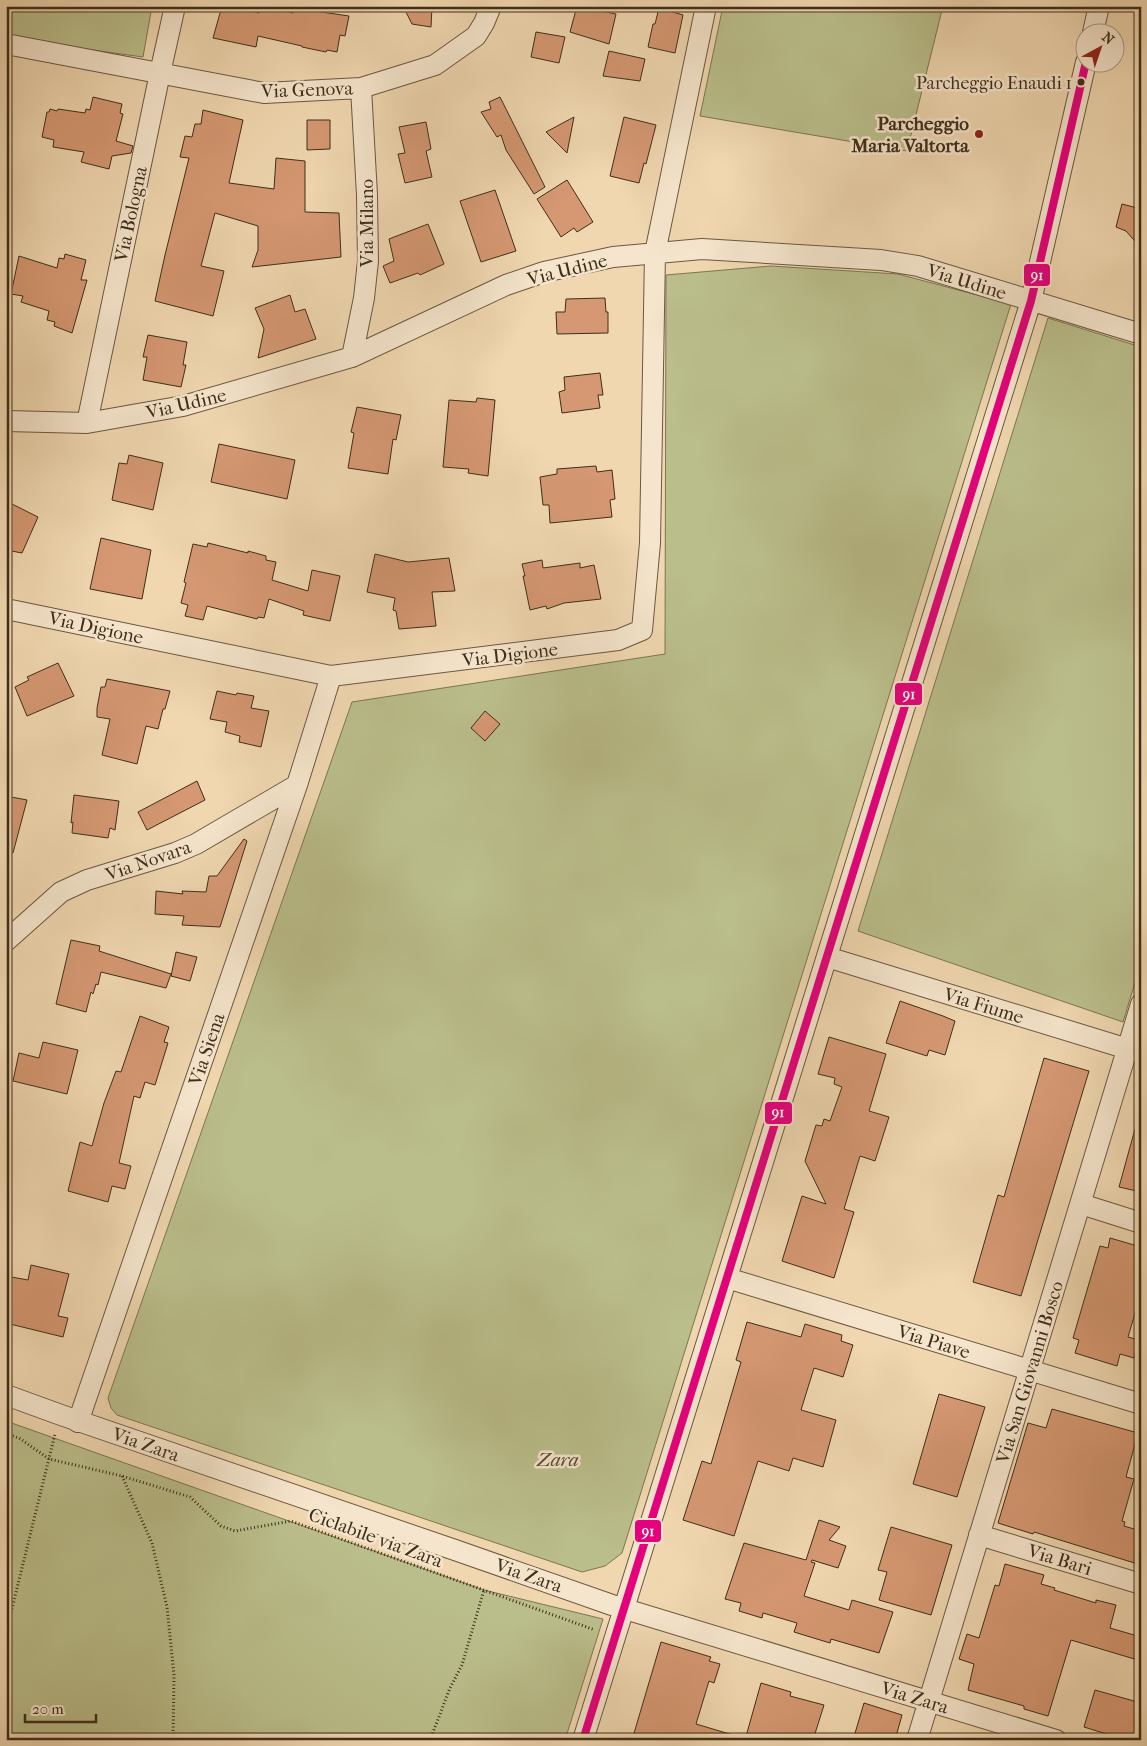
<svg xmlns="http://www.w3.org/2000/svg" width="1147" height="1746" font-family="'IM FELL French Canon',serif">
<rect width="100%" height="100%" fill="#f0d7b0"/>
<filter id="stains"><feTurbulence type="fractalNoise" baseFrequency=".004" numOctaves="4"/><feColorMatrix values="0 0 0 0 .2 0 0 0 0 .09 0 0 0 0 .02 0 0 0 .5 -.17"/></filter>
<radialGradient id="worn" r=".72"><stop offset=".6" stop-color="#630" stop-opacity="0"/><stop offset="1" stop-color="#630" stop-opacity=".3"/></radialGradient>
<path fill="#babe8b" stroke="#7c7652" d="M6,6H152L143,57L6,38Z
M723,6H943L907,151L700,116Z
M771,266L898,274L1011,304L622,1553L605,1566L582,1572L117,1415L111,1408L108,1398L352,702L665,654L666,275Z
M1048,318L1141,347V963L1123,1022L858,931Z
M6,1421L484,1590L603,1619L565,1740H6Z"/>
<path fill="#d59872" stroke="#3f2e1a" d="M222,6H234L259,13L261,6L293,13L294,8L349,16L345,36L340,35L337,52L327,50L326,52L302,47V46L258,36L256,47L213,38Z
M403,6H432L431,27L412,24Z
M577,6L616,14L609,44L570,32Z
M659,8L683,15L675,53L648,47L653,24H655Z
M536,32L565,37L559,63L531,57Z
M609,51L645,59L640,81L603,76Z
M93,97L122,104L120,113L123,114L116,141L133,146L131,153L112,156L109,169L81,162L84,152L53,147L54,140L42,137L47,112H49L50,109L57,111L58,109L85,113L86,109L90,110Z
M500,97L545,187L534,194L506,150L501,135L497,137L481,112L491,109L489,102Z
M203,110L243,120L229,183L274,189L276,158L305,161V212L339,213L341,257L252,267L258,250V226L215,213L201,266L224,271L213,316L155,301L165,255L189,158L180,157L185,136L192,137L195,124H201Z
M574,117L567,153L546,132Z
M624,117L656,125L646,164L644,163L639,183L610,176Z
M307,120H330V149L307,150Z
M426,122L431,149L426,151L432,177L405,183L398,154L405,153L399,127Z
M567,180L593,222L577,232L574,228L561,237L537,199Z
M495,190L516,251L481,262L460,201Z
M1122,204L1141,209V248L1126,231L1116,227Z
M428,224L444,264L420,275L418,273L390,283L383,266L394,261L389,239Z
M65,254L86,260L81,280H87L72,333L54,326L55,322L47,320L49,311L21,302L23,296L11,294L19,256L57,268L59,258L64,259Z
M290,295L295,312L305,309L316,339L258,358L264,329L255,308Z
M605,298L606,312H608V333L557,334L556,312H565L566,299Z
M148,335L187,342L183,365H186L181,387L143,380L147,357H143Z
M600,373L603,395H598L600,408L562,413L559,392L565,390L564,377Z
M477,398L495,400L488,476L468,473L469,469L443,467L449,400L476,402Z
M357,407L401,415L396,440L393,439L388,474L348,468L354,433L351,432Z
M219,444L295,460L287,499L211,482Z
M129,455L163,463L153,510L112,500L119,463L127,464Z
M596,466L597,472L612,470L615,499L610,500L612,517L550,523L549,505H543L540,477L557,474V469Z
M6,504L11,506L12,504L38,517L22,553L6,550Z
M101,538L151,550L142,599L90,589Z
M208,543L248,553V551L266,556V560L276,562L272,580L308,591L312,570L340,576L330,621L303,615L304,611L269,599L264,618L258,617L257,619L207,606L203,620L185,616L188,605L181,603L186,583L184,582L193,544L207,547Z
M375,554L408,562L449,558L455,591L432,592L436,626L399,629L396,611L393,610L395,598L367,592Z
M542,560L543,568L580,563V568L594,565L601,599L564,603L547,609L546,606L530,610L523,576H525L522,564Z
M58,663L74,696L27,716L15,687L29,680L27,677Z
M107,679L170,691L165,709H163L158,729L146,726L137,764L102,755L110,719L97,717V708L101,687H105Z
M217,691L236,695L237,693L254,696L251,708L269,711L261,747L239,742L240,736L225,732L227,722L210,719Z
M485,711L500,724L485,741L471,728Z
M197,781L205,800L147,830L138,812Z
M74,795L119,801L115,830L110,828L108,838L72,833L73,822L71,823Z
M6,796L27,800L13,853L6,852Z
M244,839L247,841L220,927L182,925L184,916L155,914L156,891L183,894L182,891L206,892L209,876H217Z
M71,940L100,946L99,951L171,974L166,988L101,972L98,985L96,984L93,994L91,992L86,1012L56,1004Z
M176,952L197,957L190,981L171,976Z
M900,1001L943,1016L955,1021L945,1055L929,1050L927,1056L886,1043Z
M140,1016L169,1027L164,1042L168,1043L155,1085L145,1082L140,1098L134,1096L119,1163L131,1166L125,1189L112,1186L108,1202L68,1191L80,1142L92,1146L104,1103L116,1071L121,1072Z
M829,1037L886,1054L869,1111L889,1117L875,1161L860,1156L844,1209L854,1212L834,1278L782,1261L802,1196L826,1204L805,1161L816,1125L822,1126L824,1119L830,1121L842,1087L834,1084L835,1078L818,1074Z
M43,1042L78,1050L67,1094L13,1081L19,1053L39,1058Z
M1044,1058L1089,1071L1021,1296L973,1282L998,1195L1004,1197Z
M1135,1129L1141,1130V1192L1119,1187Z
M1110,1238L1141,1247V1293L1128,1337L1139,1340L1134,1358L1120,1354L1117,1366L1075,1353L1079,1340L1073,1338L1100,1246L1108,1248Z
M31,1265L69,1274L58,1316L68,1318L63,1337L6,1323V1276L28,1280Z
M747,1322L801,1337L805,1324L842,1335L841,1341L853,1345L843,1377L814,1368L801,1410L836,1420L823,1467L793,1458L789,1471L758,1461L734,1536L683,1520L702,1461L711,1464L741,1362L736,1360Z
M939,1394L985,1407L957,1497L913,1484Z
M1052,1409L1138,1433L1126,1477L1134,1479L1122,1521L1125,1522L1124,1526L1141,1531V1565L1034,1532L1033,1534L998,1523L1028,1423L1046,1428Z
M819,1520L840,1527L829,1540L846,1546L838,1568L812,1560L811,1562L815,1563L804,1596L849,1610L852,1600L893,1612L879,1653L831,1639L830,1643L794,1632L797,1623L763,1613L762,1618L739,1611L741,1603L725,1599L744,1543L806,1560Z
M891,1527L952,1545L931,1615L879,1600L887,1572L878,1570Z
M1005,1564L1044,1575L1041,1584L1055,1588L1054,1590L1096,1603V1600L1116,1605L1110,1628L1141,1637V1661L1071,1640L1048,1716L1024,1709V1706L968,1690L974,1664L959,1659L967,1634L979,1638L995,1585L999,1586Z
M661,1642L711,1657L709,1661L720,1664L714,1683L709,1681L696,1724L733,1735L732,1740H632Z
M761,1683L791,1692L790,1696L824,1705L813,1740H745Z
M1095,1690L1141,1703V1740H1126L1084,1727Z
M864,1703L902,1715L895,1740H853Z"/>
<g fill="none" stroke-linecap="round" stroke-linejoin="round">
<defs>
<path id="street" d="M1093,32L1099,6
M6,44L264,93L361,88L435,65L476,36L484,23L491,6
M352,357L364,298L368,261L367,195L361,88
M6,421L87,423L183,406L352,357L506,285L544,272L613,257L702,249L881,260L918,266L1141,334
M87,423L160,73L175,6
M6,609L331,676L618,640L642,630L650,543L655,253L706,6
M6,941L61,892L87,880L175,853L196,844L297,785
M827,957L1141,1053
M1081,1204L1141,1223
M727,1278L1141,1404
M6,1395L61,1415L455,1550L612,1605L1056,1740
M78,1422L297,785L331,676
M979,1535L1141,1584
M583,1740L1031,301L1086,62
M917,1740L1141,1004"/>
</defs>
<use href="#street" stroke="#6b5840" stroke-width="22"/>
<path stroke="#3f2e1a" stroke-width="3" stroke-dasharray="1 2.5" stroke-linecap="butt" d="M6,1434L19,1438L49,1459L122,1476L190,1497L221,1526L235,1531L291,1521L595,1630
M122,1476L152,1543L167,1607L174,1675L173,1740
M6,1633L55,1434
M430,1740L450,1688L462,1665L484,1590"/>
<use href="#street" stroke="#f5e5cc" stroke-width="20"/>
<defs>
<path id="bus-1" d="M583,1740L1031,301L1086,62"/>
</defs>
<use href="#bus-1" stroke="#f5e5cc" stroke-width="11"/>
<use href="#bus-1" stroke="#e5007d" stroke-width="8"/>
</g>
<circle fill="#3f2e1a" stroke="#f5e5cc" stroke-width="2" cx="1081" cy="82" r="4.5"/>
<circle fill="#8f2418" stroke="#f5e5cc" stroke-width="2" cx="979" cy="134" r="5"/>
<g text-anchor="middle" stroke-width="5" stroke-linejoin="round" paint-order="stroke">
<g font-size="18" fill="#3f2e1a" stroke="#f5e5cc" text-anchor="end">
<text x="1072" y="89">Parcheggio Enaudi 1</text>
</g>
<g font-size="19" fill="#3f2e1a" stroke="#f5e5cc">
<text transform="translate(307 89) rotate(-2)" y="7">Via Genova</text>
<text transform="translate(130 214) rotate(-78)" y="7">Via Bologna</text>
<text transform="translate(366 223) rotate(-90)" y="7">Via Milano</text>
<text transform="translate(567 269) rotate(-14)" y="7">Via Udine</text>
<text transform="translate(967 281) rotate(17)" y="7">Via Udine</text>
<text transform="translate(186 403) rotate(-13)" y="7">Via Udine</text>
<text transform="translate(96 627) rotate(12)" y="7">Via Digione</text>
<text transform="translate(510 654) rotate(-7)" y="7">Via Digione</text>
<text transform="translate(148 860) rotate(-19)" y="7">Via Novara</text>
<text transform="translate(984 1005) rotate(17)" y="7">Via Fiume</text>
<text transform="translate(206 1049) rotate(-71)" y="7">Via Siena</text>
<text transform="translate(934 1341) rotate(17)" y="7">Via Piave</text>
<text transform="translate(1029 1372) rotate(-73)" y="7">Via San Giovanni Bosco</text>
<text transform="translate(146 1444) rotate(19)" y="7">Via Zara</text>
<text transform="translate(376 1537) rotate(20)" y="7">Ciclabile via Zara</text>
<text transform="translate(1060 1559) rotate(17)" y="7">Via Bari</text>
<text transform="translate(529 1575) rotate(19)" y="7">Via Zara</text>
<text transform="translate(915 1697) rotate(17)" y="7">Via Zara</text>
</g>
<g font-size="19" font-weight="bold" fill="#3f2e1a" stroke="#f5e5cc" text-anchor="end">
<text x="969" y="130">Parcheggio<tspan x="969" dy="22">Maria Valtorta</tspan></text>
</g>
<g font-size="19" font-style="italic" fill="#584b31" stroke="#f5e5cc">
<text x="558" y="1466">Zara</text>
</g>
</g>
<g stroke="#f5e5cc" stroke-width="2">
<rect x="1023" y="263" width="28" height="24" rx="5" fill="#e5007d"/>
<rect x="894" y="682" width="29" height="24" rx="5" fill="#e5007d"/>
<rect x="764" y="1101" width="29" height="24" rx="5" fill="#e5007d"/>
<rect x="634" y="1519" width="28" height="24" rx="5" fill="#e5007d"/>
</g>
<g font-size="14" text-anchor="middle" font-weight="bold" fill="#fff">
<text x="1037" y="280">91</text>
<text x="909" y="699">91</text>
<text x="778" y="1117">91</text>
<text x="648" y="1536">91</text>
</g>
<rect width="1147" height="1746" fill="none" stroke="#f0d7b0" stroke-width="25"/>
<rect x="8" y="8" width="1132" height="1731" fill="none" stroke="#3f2e1a" stroke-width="2.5"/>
<rect x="12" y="12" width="1122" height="1721" fill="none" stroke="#3f2e1a"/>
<g transform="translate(1100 48) rotate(40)"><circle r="24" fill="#f5e5cc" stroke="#ac9c85"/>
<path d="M0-4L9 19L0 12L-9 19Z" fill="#8f2418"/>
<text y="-8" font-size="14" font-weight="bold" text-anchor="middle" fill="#3f2e1a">N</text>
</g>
<path d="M25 1714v8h71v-8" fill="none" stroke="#3f2e1a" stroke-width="2.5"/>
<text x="32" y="1714" font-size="15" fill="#3f2e1a" stroke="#f5e5cc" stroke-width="4" paint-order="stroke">20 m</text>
<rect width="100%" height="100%" filter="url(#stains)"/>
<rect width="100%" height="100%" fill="url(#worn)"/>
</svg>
